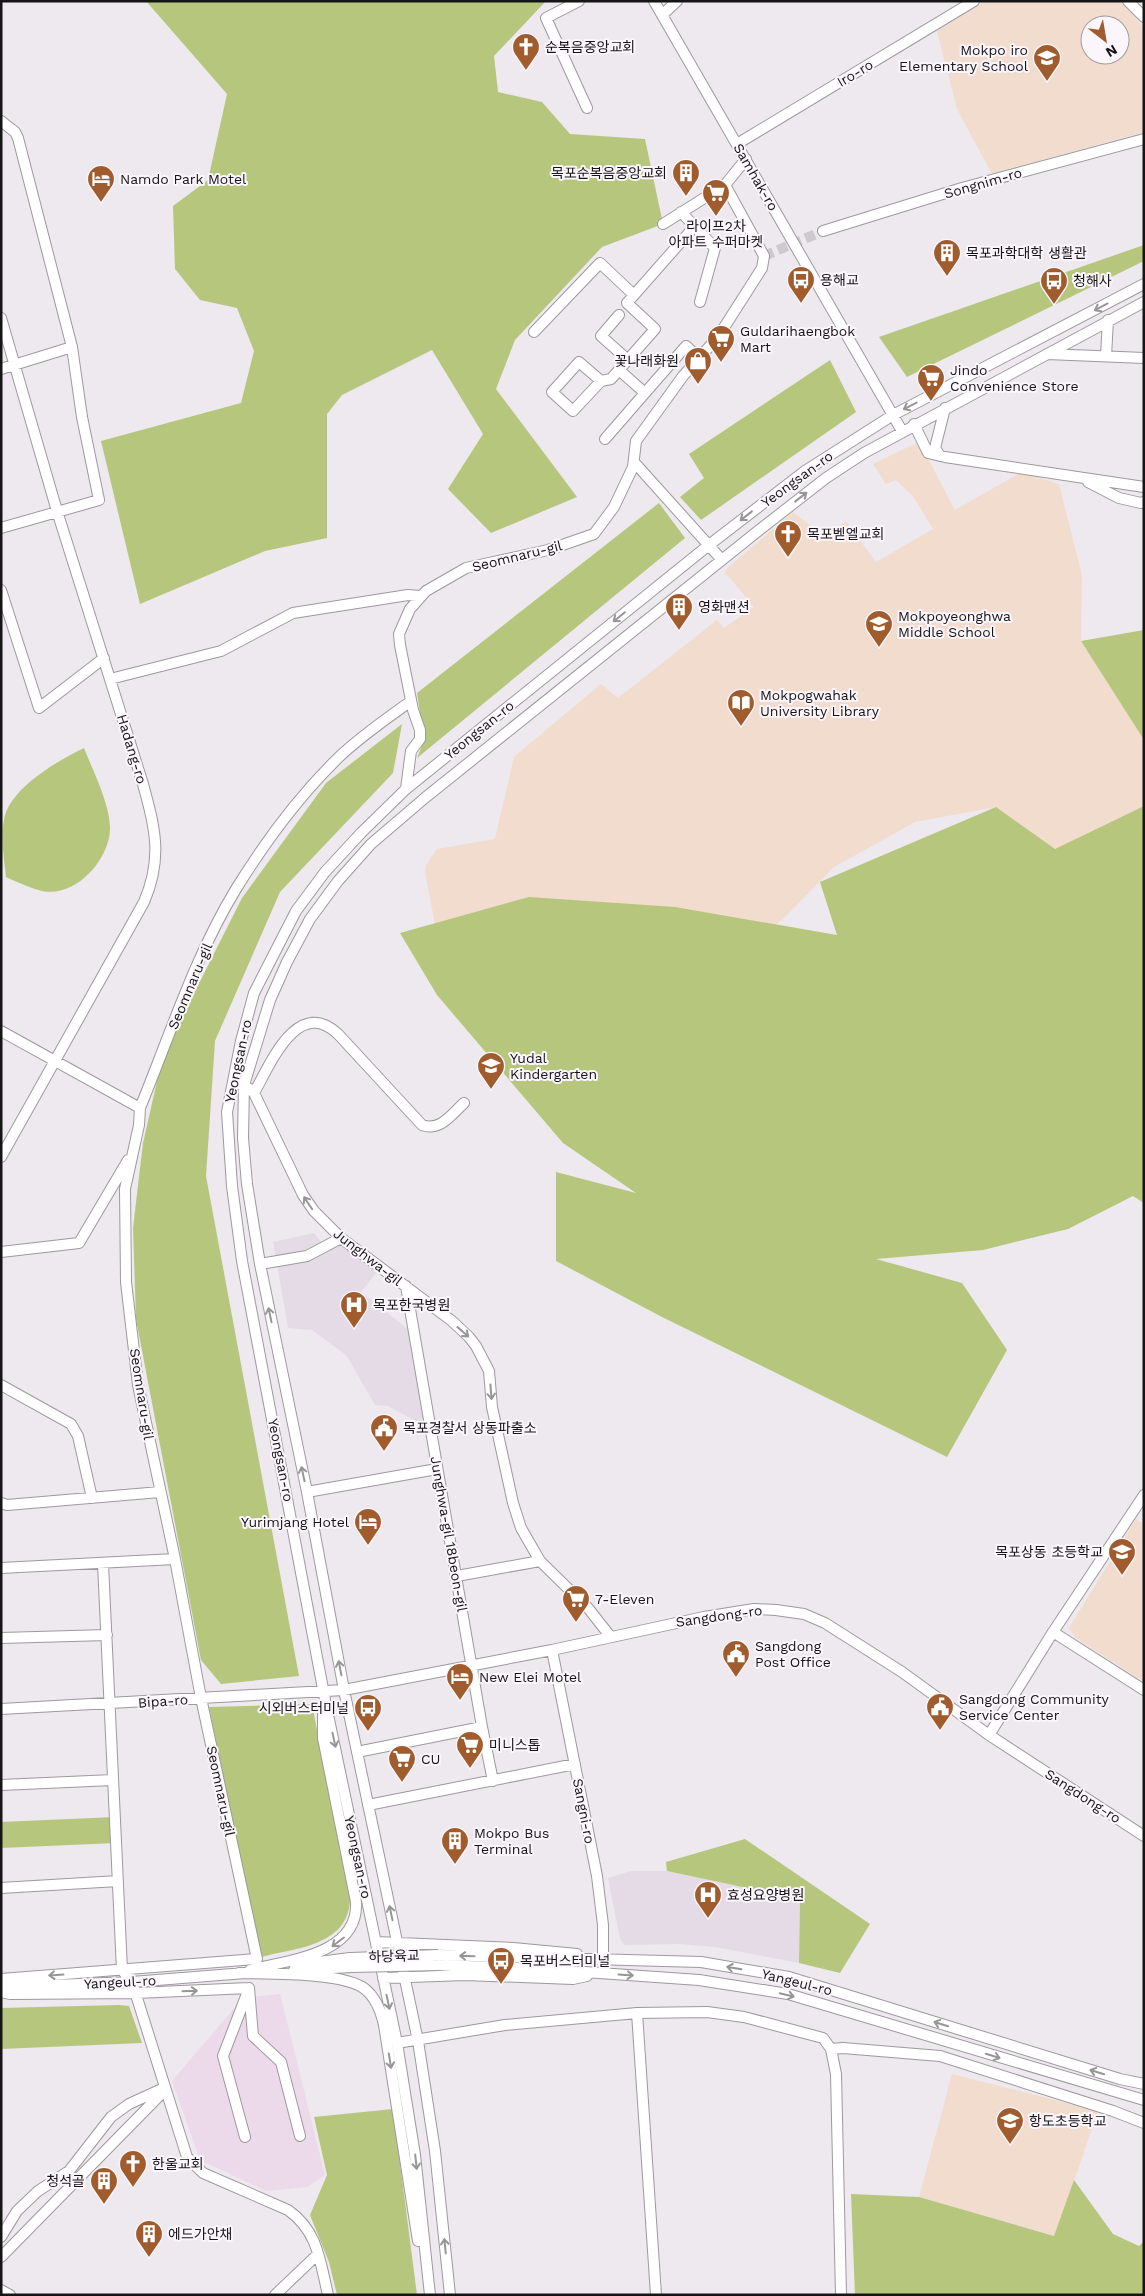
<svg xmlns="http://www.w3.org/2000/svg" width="1145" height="2296" font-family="'Work Sans','Noto Sans KR',sans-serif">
<rect width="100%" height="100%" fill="#ede9ee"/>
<path fill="#e5dbe6" d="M314,1233L324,1245L335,1237L377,1272L361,1292L409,1330L426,1427L388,1406L375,1405L346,1355L312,1330L288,1328L273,1242Z
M631,1871H667L800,1899L799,1963L715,1947L679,1944L625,1945L620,1939L608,1878Z"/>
<path fill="#ecdaeb" d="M280,1994L325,2175L307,2187L266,2191L200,2160L172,2081L243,1998Z"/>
<path fill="#f1dcce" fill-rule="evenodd" d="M985,1H1121L1144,28V132L992,174L957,109L937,31ZM1090,25H1120V55H1090Z
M919,442L955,510L1022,472L1059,484L1082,575L1081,641L1144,740V806L1055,849L996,807L915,822L834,867L783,919L762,935L530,897L435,924L425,872L426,865L437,849L495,839L514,757L601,684L618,698L717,620L724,628L754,607L724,571L793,512L822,535L846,522L876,562L933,529L913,496L896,480L886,484L873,464Z
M1136,1519L1144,1524V1682L1076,1638L1069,1628Z
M952,2074L1098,2111L1055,2236L919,2197Z"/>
<path fill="#b6c67c" d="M146,1H546L494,56L498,92L542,102L570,134L645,139L663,224L602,247L515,340L496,389L577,497L491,533L448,489L483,434L432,350L342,395L327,414V538L265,551L140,604L101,441L241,403L254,351L237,308L200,300L175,269L173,206L208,180L227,94Z
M1144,245V261L907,377L879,337Z
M830,360L856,412L701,520L680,497L704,478L689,454Z
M659,503L685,538L417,758L424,741L417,693Z
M1144,630V740L1081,641Z
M402,724L393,773L280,892L215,1041L206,1176L299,1676L221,1684L201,1660L136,1319L133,1228L143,1143L163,1055L242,898L326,783Z
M84,748C93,771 110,804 110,828C110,860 75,898 42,891C30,888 17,882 6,877C4,858 0,834 5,815C14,786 59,760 84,748Z
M1144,806V1203L1133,1196L1068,1229L983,1250L876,1259L962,1283L1007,1350L947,1457L662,1317L556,1261V1172L636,1193L563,1143L437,995L400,933L529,897L675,907L837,935L820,882L996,807L1055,849Z
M312,1704L350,1901C347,1946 296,1948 261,1957L209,1707Z
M115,1817L116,1843L1,1848V1822Z
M745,1839L870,1924L840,1973L799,1963L800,1899L667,1871L666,1862Z
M119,2005L129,2006L142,2043L1,2049V2008Z
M393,2109L417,2295H337L329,2262L310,2215L327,2175L314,2117Z
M1074,2180L1113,2234L1139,2246L1144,2241V2295H855L851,2194L919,2197L1054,2236Z"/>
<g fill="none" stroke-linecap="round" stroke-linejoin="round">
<path stroke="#cdc9ce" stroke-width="10" stroke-dasharray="10 5" stroke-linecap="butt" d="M764,256L823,231"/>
<defs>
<path id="minor" d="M579,1L546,18L587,108
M654,1L902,431
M1128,1L1144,17
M662,15L677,1
M1,121L15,132L18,138L72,347L82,417L99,500L1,528
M737,144L974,1
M681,212L715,248L700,302
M663,224L725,185
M823,231L962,188L1144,139
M619,315L601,336L628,360
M1,318L57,511L143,784C155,828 163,858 144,902L1,1157
M534,332L600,263L634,295
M1047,354L1144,358
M1106,356L1108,320
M1,369L72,347
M601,381L579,362L552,392L573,411L601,381L611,379L655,329L627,303L694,227
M645,393L686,346L699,358
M914,424L928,453L945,457L1144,487
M605,439L645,393L619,370
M940,456L935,448L945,408
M634,462L722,560
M1088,482L1119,498L1141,503L1144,502
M1,590L39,708L104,658
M110,679L221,651L293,613L408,595L420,596
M406,789L411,751L420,739V730L413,710L400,645L399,634L410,609L426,591L466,568L548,550L594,534L614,507L633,467L636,441L683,376L718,337L762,268L764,256L725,185L746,159
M1,1031L140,1108
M240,1084L250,1089L254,1093L303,1195L314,1211L341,1238L452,1321L469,1337L476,1346L489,1371L492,1407L513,1503L521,1528L540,1561L588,1608L610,1636
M254,1093C270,1065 297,996 338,1034L422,1125C440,1132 452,1114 464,1103
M1,1252L79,1243L128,1160
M260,1264L307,1256L341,1238
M406,1286L482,1727L493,1781
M1,1385L71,1424L78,1436L92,1498
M307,1492L437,1469
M1,1503L7,1505L160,1492
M103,1564L122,1970L132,1982L187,2157L203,2173L288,2210C318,2231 320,2261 328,2295
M1,1568L175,1559
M457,1576L540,1561
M1053,1632L1144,1690
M1,1638L107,1635
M552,1650L597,1876L603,1925V1964
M1,1709L344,1690L552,1650L704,1617L754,1609L776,1610L804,1614L825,1623L902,1672L989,1735L1144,1836
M989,1735L1053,1632L1144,1495
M357,1752L482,1727
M1,1785L113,1780
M368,1805L575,1764
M1,1888L118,1881
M376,1942L513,1948L577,1954
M438,1955L701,1962L789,1977L1120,2079L1144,2084
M295,1965L350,1958
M438,1965L528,1968L699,1980L788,1994L1144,2100
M250,1970C288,1960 359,1955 356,1902L323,1738V1711
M294,1970L352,1967
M239,1973C268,1974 344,1972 365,1989C376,1998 381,2011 384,2025L418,2241
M383,1978L465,1975L573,1979L587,1976
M1,1979L257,1959L201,1698L175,1559L138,1385L126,1282L125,1189L139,1125L140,1108C170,1035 195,956 236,889C265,842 299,796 339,757C361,736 386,719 411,701
M1,1987L132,1982L245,1973
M249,1988L253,2036L281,2062L300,2136
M1,1992L10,1994L136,1993L249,1988
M637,2013L656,2295
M397,2043L505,2025L637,2013L707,2012L744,2017L823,2038L831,2049L836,2074L841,2295
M831,2049L843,2048L940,2056L1113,2111L1144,2123
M245,2137L223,2056L248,1991
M1,2237L17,2211L38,2191L69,2171L111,2117L129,2104L164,2088
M1,2257L165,2090
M1,2290L10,2295
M275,2295L318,2254
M430,2295L415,2155L397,2043L327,1710L242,1261L232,1186L227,1112L241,1041L254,993L296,911L325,872L361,833L406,789L709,545L805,471L893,415L1144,284
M450,2295L435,2151L418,2041L344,1690L307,1492L260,1264L247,1184L243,1138L244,1085L270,1000L287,962L310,919L338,881L371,844L426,797L758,531L826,478L864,453L1144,302"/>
</defs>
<use href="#minor" stroke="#9d999d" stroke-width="12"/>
<use href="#minor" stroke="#fff" stroke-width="10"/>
<defs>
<path id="minor-bridge" d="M350,1958L438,1955
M352,1967L438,1965"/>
</defs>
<use href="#minor-bridge" stroke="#9d999d" stroke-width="12" stroke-linecap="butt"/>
<use href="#minor-bridge" stroke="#fff" stroke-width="10"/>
</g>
<defs><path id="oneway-shaft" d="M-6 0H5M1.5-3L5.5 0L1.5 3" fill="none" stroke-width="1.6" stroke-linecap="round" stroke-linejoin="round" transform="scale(1.25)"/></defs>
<g stroke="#969696">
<use href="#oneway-shaft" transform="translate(1101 307) rotate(152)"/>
<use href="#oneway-shaft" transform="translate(910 406) rotate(153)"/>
<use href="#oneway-shaft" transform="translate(801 497) rotate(-38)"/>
<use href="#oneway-shaft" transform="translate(746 516) rotate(142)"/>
<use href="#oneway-shaft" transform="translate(619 617) rotate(141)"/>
<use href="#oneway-shaft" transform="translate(308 1203) rotate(-124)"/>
<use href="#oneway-shaft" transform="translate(270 1315) rotate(-102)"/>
<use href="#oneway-shaft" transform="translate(463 1332) rotate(41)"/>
<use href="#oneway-shaft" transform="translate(491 1392) rotate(85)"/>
<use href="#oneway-shaft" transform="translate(303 1474) rotate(-102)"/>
<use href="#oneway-shaft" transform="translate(340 1668) rotate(-101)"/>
<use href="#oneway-shaft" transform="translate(334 1740) rotate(78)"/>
<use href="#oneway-shaft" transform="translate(391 1913) rotate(-102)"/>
<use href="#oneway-shaft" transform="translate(338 1942) rotate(143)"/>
<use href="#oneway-shaft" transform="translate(467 1956) rotate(-178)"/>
<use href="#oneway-shaft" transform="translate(734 1968) rotate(-171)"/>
<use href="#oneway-shaft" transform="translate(56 1975) rotate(176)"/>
<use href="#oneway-shaft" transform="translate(626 1975) rotate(4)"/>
<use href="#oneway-shaft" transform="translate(190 1991) rotate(-2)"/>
<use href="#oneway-shaft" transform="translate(787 1995) rotate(13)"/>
<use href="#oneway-shaft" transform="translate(388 2002) rotate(78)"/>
<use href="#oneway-shaft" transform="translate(941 2024) rotate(-163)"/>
<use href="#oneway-shaft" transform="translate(993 2056) rotate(17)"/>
<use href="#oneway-shaft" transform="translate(390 2061) rotate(81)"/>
<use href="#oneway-shaft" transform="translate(1097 2072) rotate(-163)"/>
<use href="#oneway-shaft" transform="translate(416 2162) rotate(84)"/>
<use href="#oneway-shaft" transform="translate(445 2246) rotate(-96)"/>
</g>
<defs>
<symbol id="church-pin" viewBox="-11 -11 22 30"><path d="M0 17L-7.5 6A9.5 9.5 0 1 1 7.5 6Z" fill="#a15c2e" stroke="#fbf6fb"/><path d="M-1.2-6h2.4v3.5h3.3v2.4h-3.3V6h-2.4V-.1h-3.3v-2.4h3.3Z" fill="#fff"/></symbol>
<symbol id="school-pin" viewBox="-11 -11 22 30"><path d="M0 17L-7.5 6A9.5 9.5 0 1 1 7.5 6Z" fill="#a15c2e" stroke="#fbf6fb"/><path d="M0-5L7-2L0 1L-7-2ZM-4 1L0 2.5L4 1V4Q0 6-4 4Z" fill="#fff"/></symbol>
<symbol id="building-pin" viewBox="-11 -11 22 30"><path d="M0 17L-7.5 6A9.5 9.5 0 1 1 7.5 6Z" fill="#a15c2e" stroke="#fbf6fb"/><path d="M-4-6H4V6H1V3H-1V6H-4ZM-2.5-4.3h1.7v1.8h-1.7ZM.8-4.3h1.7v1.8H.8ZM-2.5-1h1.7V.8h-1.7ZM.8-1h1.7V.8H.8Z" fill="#fff"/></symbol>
<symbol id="hotel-pin" viewBox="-11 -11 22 30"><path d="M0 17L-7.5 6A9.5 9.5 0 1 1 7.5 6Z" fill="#a15c2e" stroke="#fbf6fb"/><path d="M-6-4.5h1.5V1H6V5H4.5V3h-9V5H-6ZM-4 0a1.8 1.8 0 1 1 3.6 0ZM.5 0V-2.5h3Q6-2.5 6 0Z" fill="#fff"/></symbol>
<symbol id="supermarket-pin" viewBox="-11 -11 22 30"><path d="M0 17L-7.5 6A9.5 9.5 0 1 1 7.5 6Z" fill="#a15c2e" stroke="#fbf6fb"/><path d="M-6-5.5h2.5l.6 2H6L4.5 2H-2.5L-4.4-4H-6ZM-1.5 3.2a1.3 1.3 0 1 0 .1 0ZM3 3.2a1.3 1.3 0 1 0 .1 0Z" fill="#fff"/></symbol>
<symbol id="bus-pin" viewBox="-11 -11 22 30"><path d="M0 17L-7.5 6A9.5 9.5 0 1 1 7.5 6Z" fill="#a15c2e" stroke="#fbf6fb"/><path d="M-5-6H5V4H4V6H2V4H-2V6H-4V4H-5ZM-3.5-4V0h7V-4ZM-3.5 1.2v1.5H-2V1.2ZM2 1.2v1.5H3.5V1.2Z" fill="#fff"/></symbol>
<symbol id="shop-pin" viewBox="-11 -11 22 30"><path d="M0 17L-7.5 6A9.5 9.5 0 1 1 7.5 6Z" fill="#a15c2e" stroke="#fbf6fb"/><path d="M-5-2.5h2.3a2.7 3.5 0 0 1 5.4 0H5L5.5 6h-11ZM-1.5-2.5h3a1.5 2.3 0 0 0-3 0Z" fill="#fff"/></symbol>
<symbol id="library-pin" viewBox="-11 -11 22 30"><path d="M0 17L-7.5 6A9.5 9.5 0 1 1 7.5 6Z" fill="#a15c2e" stroke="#fbf6fb"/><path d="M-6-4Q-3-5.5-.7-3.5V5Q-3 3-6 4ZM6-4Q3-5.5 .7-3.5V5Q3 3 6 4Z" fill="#fff"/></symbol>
<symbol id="hospital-pin" viewBox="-11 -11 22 30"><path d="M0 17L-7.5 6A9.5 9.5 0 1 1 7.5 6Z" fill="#a15c2e" stroke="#fbf6fb"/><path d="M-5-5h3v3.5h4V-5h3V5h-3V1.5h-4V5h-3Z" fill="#fff"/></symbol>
<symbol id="civic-pin" viewBox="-11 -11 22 30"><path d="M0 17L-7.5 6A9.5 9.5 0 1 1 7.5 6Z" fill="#a15c2e" stroke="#fbf6fb"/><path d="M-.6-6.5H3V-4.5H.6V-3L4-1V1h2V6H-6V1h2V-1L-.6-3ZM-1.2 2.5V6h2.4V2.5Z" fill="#fff"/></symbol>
</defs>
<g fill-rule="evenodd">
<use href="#church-pin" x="510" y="31" width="32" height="43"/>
<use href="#school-pin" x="1031" y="42" width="32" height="43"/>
<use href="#building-pin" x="670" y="157" width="32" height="43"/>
<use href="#hotel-pin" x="85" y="163" width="32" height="43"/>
<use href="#supermarket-pin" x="700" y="177" width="32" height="43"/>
<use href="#building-pin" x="931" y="237" width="32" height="43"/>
<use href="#bus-pin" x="785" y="264" width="32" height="43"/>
<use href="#bus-pin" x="1038" y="265" width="32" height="43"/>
<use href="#supermarket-pin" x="705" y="323" width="32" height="43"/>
<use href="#shop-pin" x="682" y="345" width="32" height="43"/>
<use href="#supermarket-pin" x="915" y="362" width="32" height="43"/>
<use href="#church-pin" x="772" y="518" width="32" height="43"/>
<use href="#building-pin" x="663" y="591" width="32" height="43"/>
<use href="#school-pin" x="863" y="608" width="32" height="43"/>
<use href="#library-pin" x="725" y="687" width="32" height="43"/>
<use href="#school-pin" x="475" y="1050" width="32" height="43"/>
<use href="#hospital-pin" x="338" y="1289" width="32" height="43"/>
<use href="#civic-pin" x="368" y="1412" width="32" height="43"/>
<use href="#hotel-pin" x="352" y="1506" width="32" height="43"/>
<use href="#school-pin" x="1106" y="1536" width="32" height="43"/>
<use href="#supermarket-pin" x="560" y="1583" width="32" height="43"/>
<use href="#civic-pin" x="720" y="1638" width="32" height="43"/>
<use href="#hotel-pin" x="444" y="1661" width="32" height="43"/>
<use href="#civic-pin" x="924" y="1691" width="32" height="43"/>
<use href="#bus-pin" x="352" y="1692" width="32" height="43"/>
<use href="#supermarket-pin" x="454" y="1729" width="32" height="43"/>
<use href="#supermarket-pin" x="386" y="1743" width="32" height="43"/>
<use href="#building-pin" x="439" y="1825" width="32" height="43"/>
<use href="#hospital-pin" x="692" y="1879" width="32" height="43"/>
<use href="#bus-pin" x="485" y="1945" width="32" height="43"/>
<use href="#school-pin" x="994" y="2105" width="32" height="43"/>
<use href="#church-pin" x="117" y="2148" width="32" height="43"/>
<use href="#building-pin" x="88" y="2165" width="32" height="43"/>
<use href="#building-pin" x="133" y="2218" width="32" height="43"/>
</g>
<g text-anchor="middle" stroke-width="4" stroke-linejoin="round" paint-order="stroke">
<g font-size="14" fill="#161516" stroke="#fbf6fb" text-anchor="start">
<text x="545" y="52">순복음중앙교회</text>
<text x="1028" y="55" text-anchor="end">Mokpo iro<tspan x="1028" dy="16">Elementary School</tspan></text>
<text x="667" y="178" text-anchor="end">목포순복음중앙교회</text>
<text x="120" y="184">Namdo Park Motel</text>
<text x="716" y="231" text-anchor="middle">라이프2차<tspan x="716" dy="16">아파트 수퍼마켓</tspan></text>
<text x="966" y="258">목포과학대학 생활관</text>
<text x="820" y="285">용해교</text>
<text x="1073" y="286">청해사</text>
<text x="740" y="336">Guldarihaengbok<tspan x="740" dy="16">Mart</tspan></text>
<text x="679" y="366" text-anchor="end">꽃나래화원</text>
<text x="950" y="375">Jindo<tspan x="950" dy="16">Convenience Store</tspan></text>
<text x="807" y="539">목포벧엘교회</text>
<text x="698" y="612">영화맨션</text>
<text x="898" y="621">Mokpoyeonghwa<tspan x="898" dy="16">Middle School</tspan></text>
<text x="760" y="700">Mokpogwahak<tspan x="760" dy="16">University Library</tspan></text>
<text x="510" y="1063">Yudal<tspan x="510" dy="16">Kindergarten</tspan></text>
<text x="373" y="1310">목포한국병원</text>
<text x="403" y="1433">목포경찰서 상동파출소</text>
<text x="349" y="1527" text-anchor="end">Yurimjang Hotel</text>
<text x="1103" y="1557" text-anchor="end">목포상동 초등학교</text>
<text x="595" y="1604">7-Eleven</text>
<text x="755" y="1651">Sangdong<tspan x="755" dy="16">Post Office</tspan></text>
<text x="479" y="1682">New Elei Motel</text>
<text x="959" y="1704">Sangdong Community<tspan x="959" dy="16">Service Center</tspan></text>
<text x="349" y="1713" text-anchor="end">시외버스터미널</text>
<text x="489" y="1750">미니스톱</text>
<text x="421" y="1764">CU</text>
<text x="474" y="1838">Mokpo Bus<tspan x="474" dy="16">Terminal</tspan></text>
<text x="727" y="1900">효성요양병원</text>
<text x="520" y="1966">목포버스터미널</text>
<text x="1029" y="2126">항도초등학교</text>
<text x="152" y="2169">한울교회</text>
<text x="85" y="2186" text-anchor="end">청석골</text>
<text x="168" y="2239">에드가안채</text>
</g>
<g font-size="14" fill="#161516" stroke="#fbf6fb">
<text transform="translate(855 73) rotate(-31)" y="5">Iro-ro</text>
<text transform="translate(756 177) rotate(60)" y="5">Samhak-ro</text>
<text transform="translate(983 183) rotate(-16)" y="5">Songnim-ro</text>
<text transform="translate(797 479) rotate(-36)" y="5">Yeongsan-ro</text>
<text transform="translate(517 556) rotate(-14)" y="5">Seomnaru-gil</text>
<text transform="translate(479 730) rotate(-39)" y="5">Yeongsan-ro</text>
<text transform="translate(132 749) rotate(73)" y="5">Hadang-ro</text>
<text transform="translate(190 986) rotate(-67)" y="5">Seomnaru-gil</text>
<text transform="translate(238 1061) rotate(-78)" y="5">Yeongsan-ro</text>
<text transform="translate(368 1257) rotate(38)" y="5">Junghwa-gil</text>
<text transform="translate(142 1394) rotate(81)" y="5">Seomnaru-gil</text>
<text transform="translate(281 1460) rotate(79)" y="5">Yeongsan-ro</text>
<text transform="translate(449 1534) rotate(80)" y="5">Junghwa-gil 18beon-gil</text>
<text transform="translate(719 1616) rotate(-8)" y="5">Sangdong-ro</text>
<text transform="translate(163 1701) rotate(-4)" y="5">Bipa-ro</text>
<text transform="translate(221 1791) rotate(78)" y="5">Seomnaru-gil</text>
<text transform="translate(1083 1796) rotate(33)" y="5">Sangdong-ro</text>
<text transform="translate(584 1811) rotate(79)" y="5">Sangni-ro</text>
<text transform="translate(358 1857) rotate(78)" y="5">Yeongsan-ro</text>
<text transform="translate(394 1956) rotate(-2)" y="5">하당육교</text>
<text transform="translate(120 1982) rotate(-3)" y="5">Yangeul-ro</text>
<text transform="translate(797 1982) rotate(14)" y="5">Yangeul-ro</text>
</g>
</g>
<rect width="1145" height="2296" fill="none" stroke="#161516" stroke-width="5"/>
<g transform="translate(1105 40) rotate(149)"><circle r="24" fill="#fbf6fb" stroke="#9f9c9f"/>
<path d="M0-4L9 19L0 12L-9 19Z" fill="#a15c2e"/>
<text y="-8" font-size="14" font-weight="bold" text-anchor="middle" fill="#161516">N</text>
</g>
</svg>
